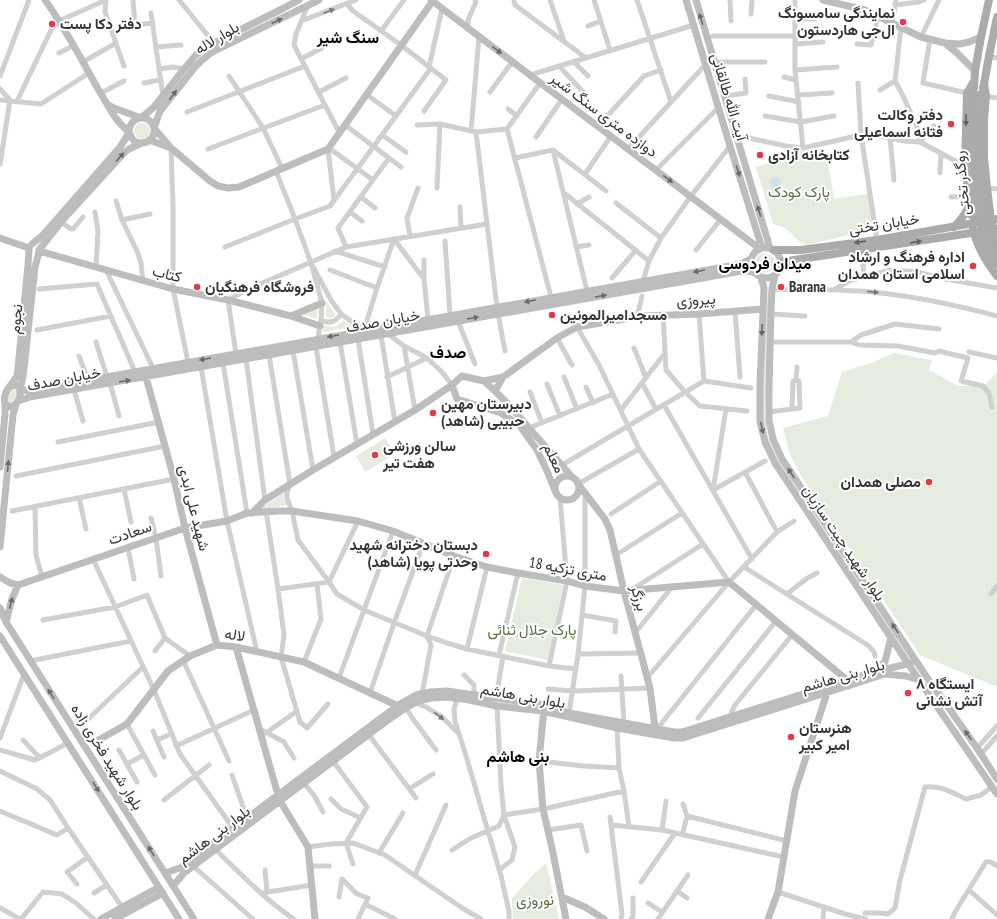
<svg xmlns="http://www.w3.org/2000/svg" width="997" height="919" font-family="'PT Sans Narrow',Vazirmatn,sans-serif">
<rect width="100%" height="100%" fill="#fff"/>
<path fill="#e6ecdf" d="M134 131a8 8 0 1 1 16 0a8 8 0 1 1-16 0Z
M823,148L826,151L834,199L868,194L873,229L807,245L800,242L786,229L780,226L773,224L756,167L787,158L788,149L808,151Z
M755 263a10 10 0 1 1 20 0a10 10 0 1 1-20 0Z
M767,295H769L765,415L768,435L780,462L806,502L829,537L852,568L911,658L909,659L781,469L769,444L763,420L762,406Z
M326,301L335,314C333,318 330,320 326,317Z
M317,309V319L302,314Z
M343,320L353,327L323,332L324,325C333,328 337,327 343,320Z
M894,353L932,360L929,370L958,386H983L997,373V687L920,655L803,479L790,455L783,428L828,416L842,372L871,363Z
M12,388H17L18,393L14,403H8L7,395Z
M385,438L395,454L365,472L356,456Z
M284,493V499L288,505L258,510Z
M522,578L563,585L548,660L505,651Z
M546,863L559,919H513L512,898L531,877Z"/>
<path fill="#cfe2ee" d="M769 183a6 6 0 1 1 12 0a6 6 0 1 1-12 0Z"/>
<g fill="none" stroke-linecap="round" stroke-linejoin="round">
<path stroke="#d0d0d0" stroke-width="5" d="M106,0L105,12L124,66
M133,0L135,25L153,23
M179,0L214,43
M514,0L515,5L586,58
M550,0L564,41
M594,0L610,50
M637,0L671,102
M730,0L731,21
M795,0V70L803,148
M347,4L353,11L401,45L446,80L424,111
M895,5L919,2L924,0
M307,7L296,34L294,45L339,132
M151,13L163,96
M751,14L752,0
M795,19H815
M301,21L356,0
M892,23L896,0
M588,26L601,21
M901,27L895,81L904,98L918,129L920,142L965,166
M468,29V20L476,2L475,0
M381,31L404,0
M713,36H795
M921,37L939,0
M930,39L923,83L967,93
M795,44L823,42
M857,44L871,45L878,17
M156,47L181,45
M59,53L73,46
M989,56L997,58
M301,59L322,48
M83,62L116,43
M574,62L588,76
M714,62H765
M559,66L585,94
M429,67L442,9
M159,69L173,67L184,69
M795,70L837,67
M530,75L694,25
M0,76L29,0
M229,76L263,128L282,168
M784,77L796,80
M144,83L160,80
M858,83L861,135L877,240
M0,89L10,100L0,164
M880,90L895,81
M319,92L346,78
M490,92L512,62
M101,93L124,81
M366,94L396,116
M798,95L832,93
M725,96L746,93L745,79
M769,96L799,102
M986,96L997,98
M0,100L41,104L89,73
M17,101L52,28L59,21L106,0
M508,109L517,116
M187,112L305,66
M765,116L801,122L834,116
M345,125L401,167
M417,125L440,124L476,132L507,129
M598,126L644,76L661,70
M507,129L551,297
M507,129L540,83
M471,131L479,37
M476,132L497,307
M382,135L406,152
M536,137L562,99
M744,137L786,146L803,148L861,135L881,136L904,141L920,142L934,126
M890,138L894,180
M171,148L173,205V289L188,362
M329,148L373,180
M208,149L325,105
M328,149L334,200
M628,149L705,65
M553,150L587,291
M515,158L553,150L606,191
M656,170L718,108
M276,171L295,219L311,263L322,303L321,320L318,339
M940,173L941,153
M585,174L611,136
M437,188L440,124
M987,188L997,189
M564,193L649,261
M361,197L375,208
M951,197L969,196
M116,201L122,220L137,251L141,263L143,281
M616,203L661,238
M577,204L589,197
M460,207L461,228
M95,212L98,231L96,267
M350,212L362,221
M122,220L150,214
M61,222L71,229H73L83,217
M410,236L407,218L418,188
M394,239L424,279L428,319
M445,241L450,315
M225,247L295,219L330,206L431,68
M346,247L338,228L389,158
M576,247L589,245
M696,250L721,219
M862,250L864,277
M335,251L385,267
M311,263L331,300L341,314L364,330L377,288L394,239
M106,270L153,368
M330,270L377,288
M612,278L636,250
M424,279V260
M643,281L649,261L661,238L691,196L730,146
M39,289L97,284L135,372
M772,289C805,290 838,289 871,292C913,296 956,305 997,316
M835,289L851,280L891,270L917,272L945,279L997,288
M735,311L740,377
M498,314L505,351
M699,314L704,381
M771,314L805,316
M663,315L666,370L685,392L700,406L747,411
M637,317L642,296
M321,320C329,324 336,322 341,314
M458,321L475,364
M577,327L599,365L639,449L729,582
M37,330L111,316
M388,334L404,346L427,358L442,372L452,385
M381,335L395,422
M557,338L572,365
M358,339L373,434
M96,342L107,377
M340,342L357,444
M770,342H851L861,335L895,324L939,329
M851,342L859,345L898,346L935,353L939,351L968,358L961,381L983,386L989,393L992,407
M404,346L415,410
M316,347L334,457
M634,348L646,378
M293,351L313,470
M969,352L997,358
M236,354L228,300L249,289L346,247L487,224
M269,355L290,484L287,493V498L292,511L298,540L329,582L337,594L364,610L427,636L447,643L467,649L549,666L576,669
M79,356L88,380
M246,359L265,500
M223,363L247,513
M201,367L227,521L257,652
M387,377L427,358
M564,377L577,409
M110,383L119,416
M642,383L656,409
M547,384L560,416
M586,387L593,403
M74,390L83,421
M530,392L542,423
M664,405L752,559
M792,409L793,381L796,380
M621,410L665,353
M769,412L800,408L799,381L796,380L797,367
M529,428L613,394
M58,442L159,422
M562,465L704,381L751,388
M745,472L777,532
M16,476L165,446
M578,484L639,449
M124,489L131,522
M713,490L726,409
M713,490L765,461
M79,498L86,529
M35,507L36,555L42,577
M12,511L174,479
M266,511L278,589L284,635L281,657L300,722L307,728L328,704
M611,514L661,481
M151,518L156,538L161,576
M128,548L134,579
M616,555L682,513
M93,559L154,690L180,754L233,828
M744,567L869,646L874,652L875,656
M278,589L329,582L358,521
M633,589L703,544
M787,594L806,579L817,573
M991,594L997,586
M582,615L616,621L615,632
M43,620L115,607L147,595L165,638L190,656
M635,633L672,587
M467,649L487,567
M155,651L165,638
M578,654L641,653
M499,655L518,573
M183,660L229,761
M30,661L131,641
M304,662L321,619L317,584
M549,666L567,581L560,498
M464,675L474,685V695
M621,676L624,723
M339,678L393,531
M647,678L729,582L777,532L794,521
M548,689L573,691L650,688
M370,693L394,623L423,544
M422,694L431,645L427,636L454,556
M496,698L503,656
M457,699L454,709L455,721L467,759L501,876L509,911V919
M416,703L426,707L442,717L458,733
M497,706L501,785L504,815L515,847L512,860L499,870
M406,708L413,719L436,750
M569,713L578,654L585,586V493
M698,718L776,621
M729,718L735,705L792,635
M86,721L143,667
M127,724L155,775
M617,728L619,768L624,791L629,826
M260,729L284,742L294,758
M657,729L756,605
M153,731L164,757
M266,733L297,711
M369,735L416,798
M0,738L24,674
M23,740L40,758
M157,740L171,734
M176,746L254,710
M977,748L997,726
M0,750L35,760L51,752L68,743
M119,750L137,782
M981,754L997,736
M333,761L367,807L346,843L353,864
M539,761L584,766L619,768
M127,764L144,755
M0,771L37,789L50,800L68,828L122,907
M232,775L247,818
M304,783L315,797L323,812
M409,789L433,774
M331,799L341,809L361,818
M164,800L209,765
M683,804L687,816L683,832
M0,811L57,835L68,828
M687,816L787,841
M610,817L622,914L621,919
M611,825L662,830L784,857
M548,830L581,825L587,851
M662,830L666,801
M308,847L331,844L353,843L385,855L462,908L481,919
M215,849C240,873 265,900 294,919
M452,850L471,838L499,826L504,815L543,809L624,791
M379,853L403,813
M193,866L253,919
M310,866H329
M265,870L267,892
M415,875L446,805
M641,882L675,833
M77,884L67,872L88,857
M969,890L997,915
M677,891L687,898
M778,892L845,914L866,919
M94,893L107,885
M262,893L312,885
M339,897L342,879L357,894L368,898L358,919
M648,903L662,912
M365,904L395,919
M0,908L20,919
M865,913H879L888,914L895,908L900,880L925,787C940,785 953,793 966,799L981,795L992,787
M21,919L43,892L62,894L76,903L94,919
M631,919L633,917V898
M658,919L688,875
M823,919L824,907
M952,919L955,912L986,862C991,861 993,863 997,866"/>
<path stroke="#bdbdbd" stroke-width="7" d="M45,0C66,29 83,63 101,94C106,102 110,110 115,117C119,123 125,128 129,133C131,136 131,138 134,141C139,144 146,144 151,139C154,136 155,132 154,128C150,112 128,116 129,133
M319,0L212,52L201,61L195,67L160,111L154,128L171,148L210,181L218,186L228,188L239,187L328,149L432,2
M431,0L760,249
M686,0L730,146L762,248
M696,0L770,248
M823,0L865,10L921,37L945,43L960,44L969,42L981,37
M945,43L957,53L975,71
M107,104L114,108L141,118L154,107L184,69L196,55L201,51L214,43L280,10L299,0
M149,140L171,148
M0,238L29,248
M32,244L42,236L120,147L129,133
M39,250L61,222L125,152L129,149L142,143
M39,251L173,289L228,300L291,316L320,326
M39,252L35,267L23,377L20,389L28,391L741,264L751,259
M775,275L772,289L771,309L769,388V420L773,439L782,459L926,676L977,748L997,779
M761,278L764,288L760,385V421L765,442L775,463L919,680L997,794
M291,316L322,303
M146,377L174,479L185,528L217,645
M484,381L503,377
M12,385H16L19,387C22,395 19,405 10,407L5,404C3,397 6,389 12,385Z
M452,385L457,399L501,413L520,426L537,450L547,471L556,493
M10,386L17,376L18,368L28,265L29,250
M495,391L503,377L557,338L577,327L643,316L699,314L763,309
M18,401L30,397L742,271C746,271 751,271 755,273C758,276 761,278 766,278C770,278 774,276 777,273C791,256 764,237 753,255C749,261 750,267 754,272
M0,467L5,414V403
M555 488a12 12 0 1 1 24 0a12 12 0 1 1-24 0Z
M578,484L605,519L610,530L624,591L650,688L655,728
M252,513L265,500L313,470L415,410L452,385L462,376L484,381L495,391L508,404L573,478
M0,547L13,415L16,404
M0,577L10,583L18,585
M18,585L185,528L227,521L247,513L279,511H292L358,521L393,531L454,556L487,567L518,573L567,581L585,586L624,591L729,582L847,680L849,686
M0,608L6,622L194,919
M6,622L12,599L18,585
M0,636L179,919
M236,647L278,795
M874,672L911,663
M544,708L539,761L543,809L552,848L566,919
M95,742L127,724L168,671L190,656L217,645L236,647L304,662L398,706
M280,801L308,847L315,919
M165,873L180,868L385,715L400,704L416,695L430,692L447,691L544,705L569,713L674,732H682L873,672L885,662L891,637
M173,886L184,873L388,720L404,709L418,701L431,698L447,697L469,700L497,706L543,711L617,728L674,738H683L885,674L906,676L919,680
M562,897L585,907L604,919
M101,919L159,887
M115,919L163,893
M768,919L778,892L795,791L827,693L826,691"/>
<path stroke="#ababab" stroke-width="8" d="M973,83L967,93L965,166L971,215C978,220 985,219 990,211
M984,84L986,96L984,119V158L987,188L991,220L997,240
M974,88L975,71L981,37L989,0
M983,88L984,84L989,56L997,17
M954,227C961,220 966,214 969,205
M973,229C977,247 986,262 997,276
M774,250H801L877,240L997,219
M781,262L997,229"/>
<path stroke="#ababab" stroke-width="8" d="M974,94L972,156L978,213L984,240L988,249L997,264
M981,94C978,126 979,158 982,190C985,212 986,232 997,252"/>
</g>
<defs><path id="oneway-solid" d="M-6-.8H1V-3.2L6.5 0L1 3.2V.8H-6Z"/></defs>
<g fill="#7a7a7a">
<use href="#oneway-solid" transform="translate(329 11) rotate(-21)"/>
<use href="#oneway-solid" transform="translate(873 292) rotate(6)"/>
<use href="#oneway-solid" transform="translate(439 716) rotate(37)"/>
</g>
<g fill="#6a6a6a">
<use href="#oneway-solid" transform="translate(701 19) rotate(-107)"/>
<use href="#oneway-solid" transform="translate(277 21) rotate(-25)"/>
<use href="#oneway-solid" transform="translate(497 50) rotate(37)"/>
<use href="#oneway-solid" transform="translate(173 95) rotate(-53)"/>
<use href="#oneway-solid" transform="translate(120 157) rotate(-48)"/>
<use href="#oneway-solid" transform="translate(738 171) rotate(72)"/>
<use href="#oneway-solid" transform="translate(668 179) rotate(37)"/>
<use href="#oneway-solid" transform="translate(759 211) rotate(-107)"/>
<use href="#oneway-solid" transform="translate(699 271) rotate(170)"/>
<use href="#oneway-solid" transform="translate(601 296) rotate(-10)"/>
<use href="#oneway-solid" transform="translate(530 301) rotate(170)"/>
<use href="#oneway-solid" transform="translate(473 318) rotate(-10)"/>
<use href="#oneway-solid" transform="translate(762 330) rotate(92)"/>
<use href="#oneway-solid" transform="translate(333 336) rotate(169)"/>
<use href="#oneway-solid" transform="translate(205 359) rotate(170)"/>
<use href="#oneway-solid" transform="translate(125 381) rotate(-10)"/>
<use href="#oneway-solid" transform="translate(762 428) rotate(77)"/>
<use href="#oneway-solid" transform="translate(8 466) rotate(-85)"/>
<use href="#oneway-solid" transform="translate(791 473) rotate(-123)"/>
<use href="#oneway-solid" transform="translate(11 603) rotate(-75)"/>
<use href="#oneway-solid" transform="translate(895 628) rotate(-124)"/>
<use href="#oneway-solid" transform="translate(51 694) rotate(-122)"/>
<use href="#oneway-solid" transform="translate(968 735) rotate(-125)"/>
<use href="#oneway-solid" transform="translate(96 787) rotate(58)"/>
<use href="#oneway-solid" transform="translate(151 851) rotate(-122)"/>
</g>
<g fill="#636363">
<use href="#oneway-solid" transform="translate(966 120) rotate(91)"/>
<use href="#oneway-solid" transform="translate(860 242) rotate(172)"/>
<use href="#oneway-solid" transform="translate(916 242) rotate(-8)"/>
</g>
<g fill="#e63946" stroke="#fff" stroke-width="1.5">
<circle cx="903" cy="22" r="4"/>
<circle cx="52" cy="24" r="4"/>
<circle cx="951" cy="124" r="4"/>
<circle cx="760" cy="155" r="4"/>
<circle cx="973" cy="266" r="4"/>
<circle cx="197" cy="287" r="4"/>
<circle cx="781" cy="287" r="4"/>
<circle cx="552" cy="315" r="4"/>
<circle cx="433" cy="413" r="4"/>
<circle cx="375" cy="455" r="4"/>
<circle cx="929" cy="482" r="4"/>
<circle cx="486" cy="554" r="4"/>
<circle cx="908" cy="693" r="4"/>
<circle cx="791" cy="737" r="4"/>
</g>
<g text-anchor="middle" stroke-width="4" stroke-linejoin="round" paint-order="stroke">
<g font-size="15" font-weight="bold" fill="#333" stroke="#fff" text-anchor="start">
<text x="895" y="18" text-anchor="end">نمایندگی سامسونگ<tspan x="895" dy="17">ال‌جی هاردستون</tspan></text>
<text x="60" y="29">دفتر دکا پست</text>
<text x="943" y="120" text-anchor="end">دفتر وکالت<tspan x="943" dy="17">فتانه اسماعیلی</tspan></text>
<text x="768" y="160">کتابخانه آزادی</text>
<text x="965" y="262" text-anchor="end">اداره فرهنگ و ارشاد<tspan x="965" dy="17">اسلامی استان همدان</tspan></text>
<text x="205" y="292">فروشگاه فرهنگیان</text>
<text x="789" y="292">Barana</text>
<text x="560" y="320">مسجدامیرالمونین</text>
<text x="441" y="409">دبیرستان مهین<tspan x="441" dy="17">حبیبی (شاهد)</tspan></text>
<text x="383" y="451">سالن ورزشی<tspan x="383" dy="17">هفت تیر</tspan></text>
<text x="921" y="487" text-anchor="end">مصلی همدان</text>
<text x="478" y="550" text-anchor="end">دبستان دخترانه شهید<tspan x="478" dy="17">وحدتی پویا (شاهد)</tspan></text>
<text x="916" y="689">ایستگاه ۸<tspan x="916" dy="17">آتش نشانی</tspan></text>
<text x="799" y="733">هنرستان<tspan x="799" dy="17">امیر کبیر</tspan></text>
</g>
<g font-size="15" fill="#333" stroke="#fff">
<text transform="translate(217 38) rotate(-31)" y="5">بلوار لاله</text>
<text transform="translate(729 97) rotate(73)" y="5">آیت الله طالقانی</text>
<text transform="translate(604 115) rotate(37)" y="5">دوازده متری سنگ شیر</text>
<text transform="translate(962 183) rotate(-95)" y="5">روگذر تختی</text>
<text transform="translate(884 224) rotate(-9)" y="5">خیابان تختی</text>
<text transform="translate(167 274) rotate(14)" y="5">کتاب</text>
<text transform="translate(696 300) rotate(-4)" y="5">پیروزی</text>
<text transform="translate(16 319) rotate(-84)" y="5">نجوم</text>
<text transform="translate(383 321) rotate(-10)" y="5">خیابان صدف</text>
<text transform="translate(64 379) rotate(-11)" y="5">خیابان صدف</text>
<text transform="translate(554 458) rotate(64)" y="5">معلم</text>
<text transform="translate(194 508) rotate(76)" y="5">شهید علی ابدی</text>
<text transform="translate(130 533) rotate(-19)" y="5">سعادت</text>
<text transform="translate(844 543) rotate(56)" y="5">بلوار شهید چیت سازیان</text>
<text transform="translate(568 569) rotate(10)" y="5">18 متری تزکیه</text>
<text transform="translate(639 598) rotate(75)" y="5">برزگر</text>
<text transform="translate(235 635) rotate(8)" y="5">لاله</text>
<text transform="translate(843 676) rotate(-16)" y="5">بلوار بنی هاشم</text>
<text transform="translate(523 696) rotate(10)" y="5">بلوار بنی هاشم</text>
<text transform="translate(107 757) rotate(58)" y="5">بلوار شهید فخری زاده</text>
<text transform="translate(214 835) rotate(-37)" y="5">بلوار بنی هاشم</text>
</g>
<g font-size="15" fill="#56703f" stroke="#fff">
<text x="799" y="197">پارک کودک</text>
<text x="532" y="635">پارک جلال ثنائی</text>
<text x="535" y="905">نوروزی</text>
</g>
<g font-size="16" font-weight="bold" fill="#000" stroke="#fff">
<text x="348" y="43">سنگ شیر</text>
<text x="765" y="269">میدان فردوسی</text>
<text x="448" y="358">صدف</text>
<text x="518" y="762">بنی هاشم</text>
</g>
</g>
</svg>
